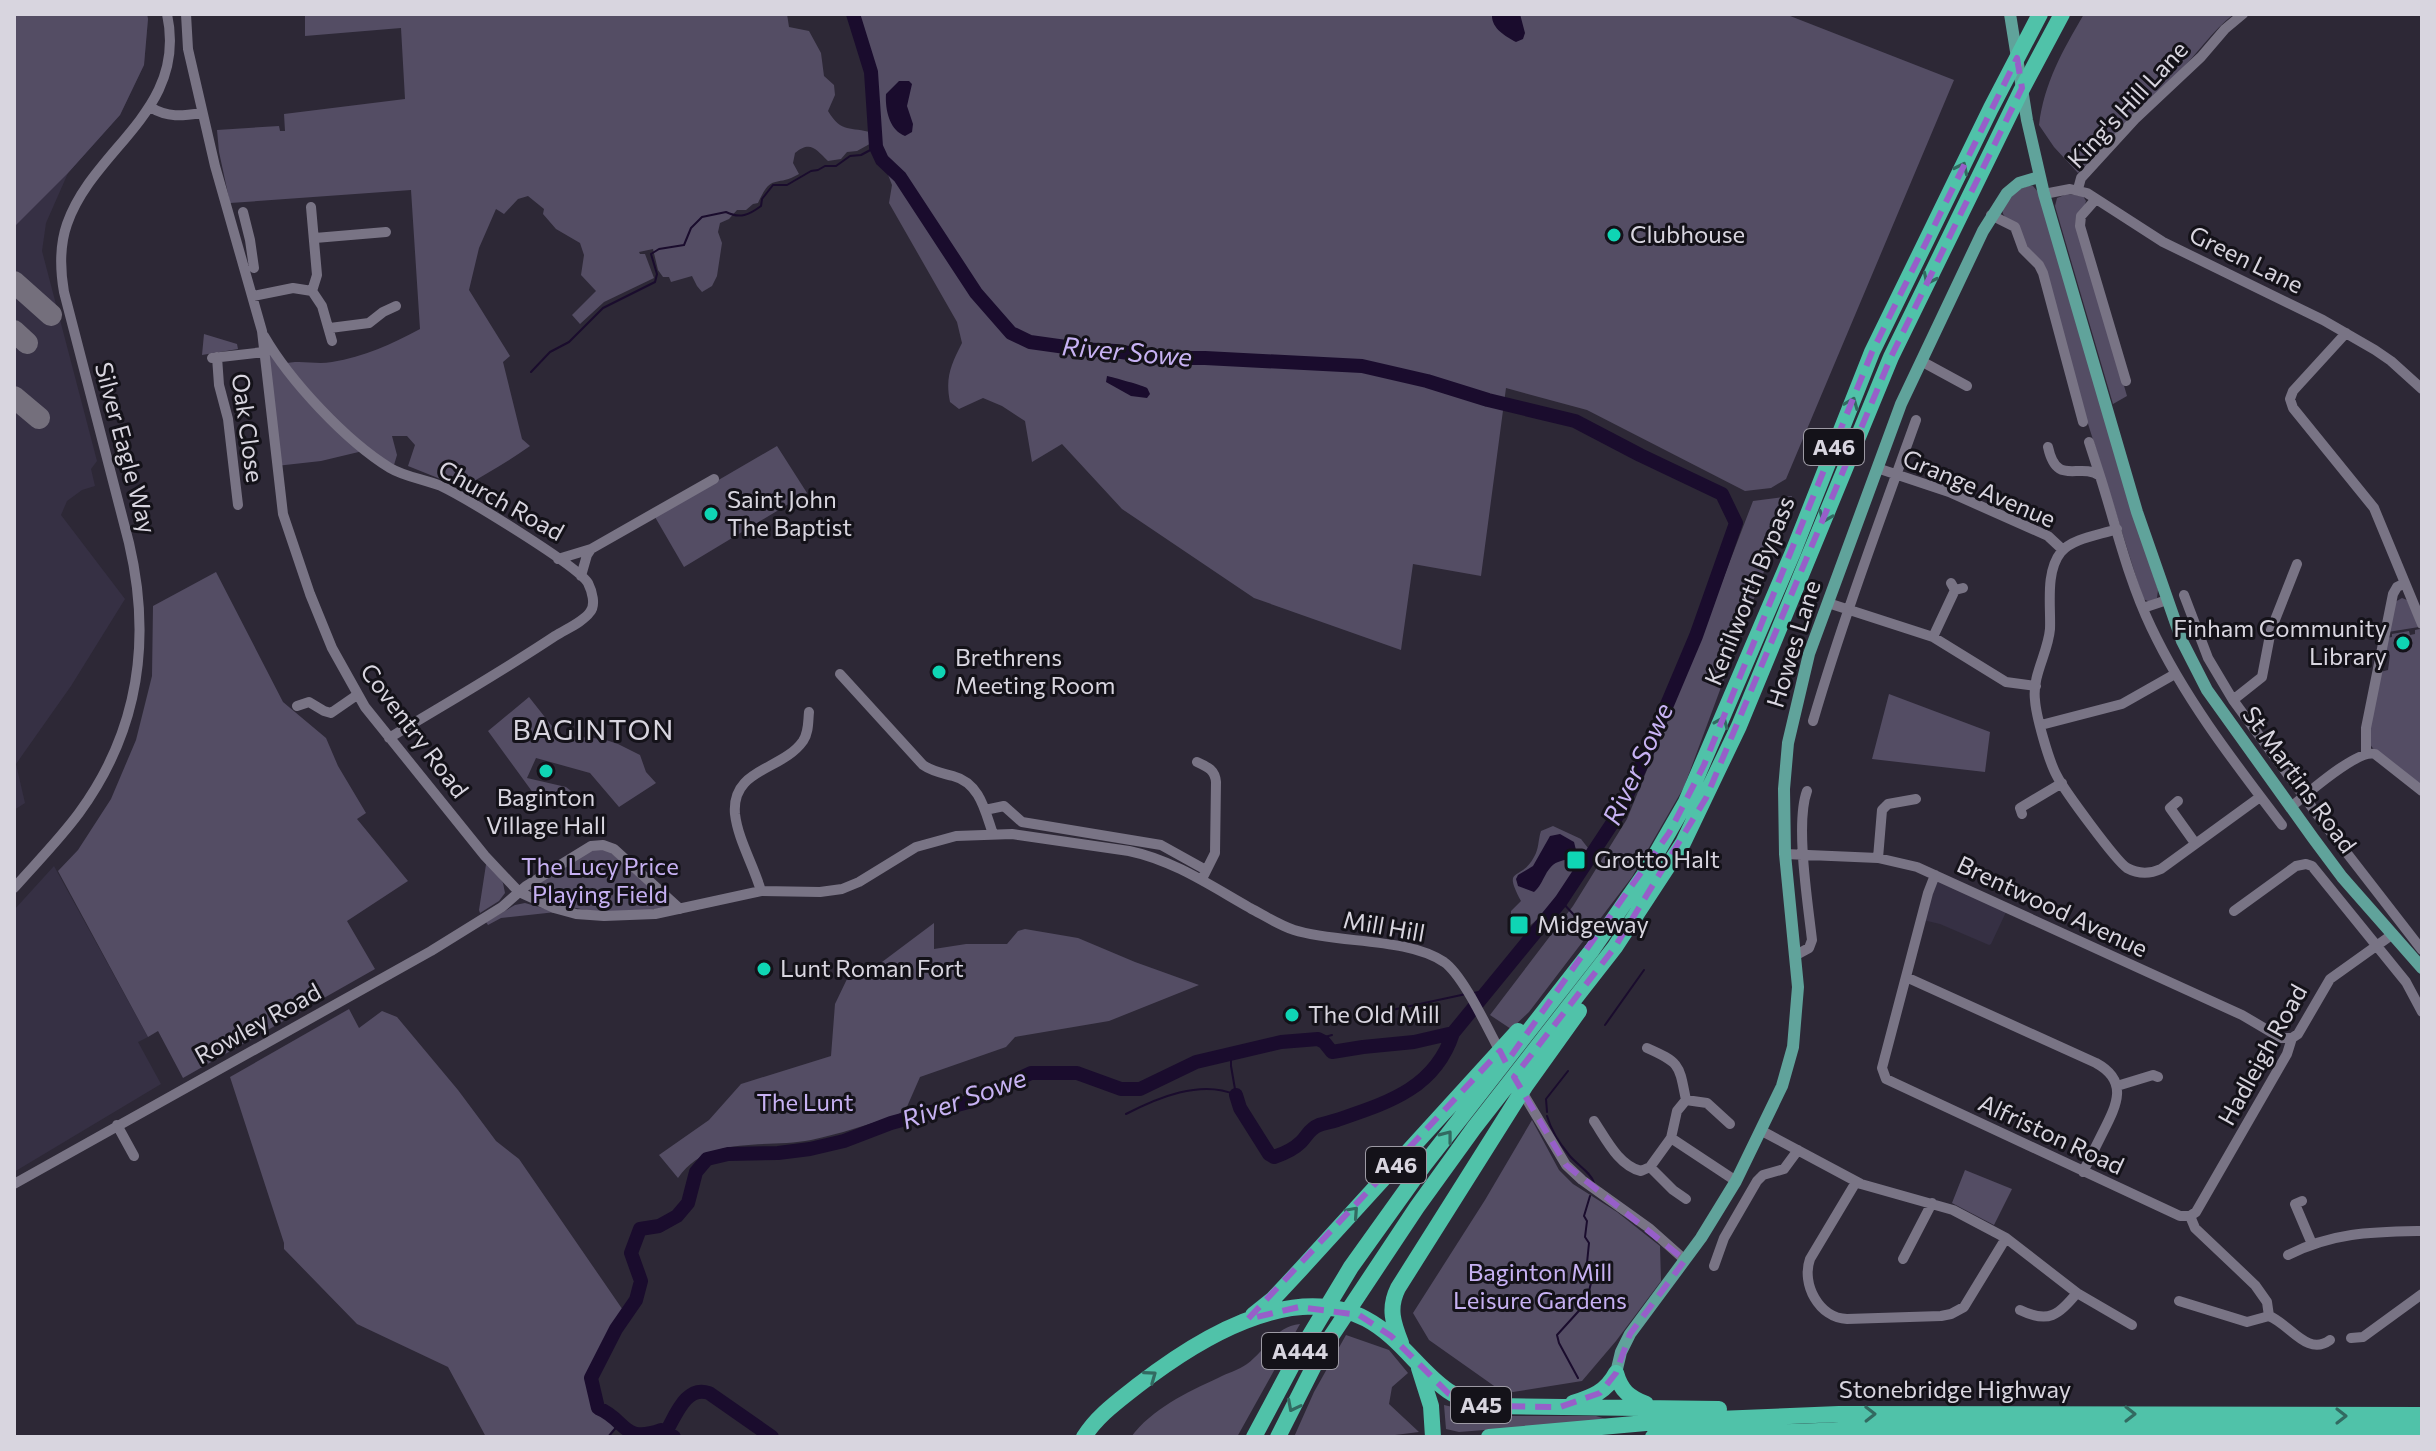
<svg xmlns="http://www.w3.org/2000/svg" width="2436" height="1451" font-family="Commissioner,sans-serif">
<rect width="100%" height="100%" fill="#2d2836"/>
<path fill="#363044" d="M14,14H147L148,19L144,65L120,115L68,173L46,223L42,251L97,461L91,469L95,486L82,490L67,501L61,515L125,599L71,686L16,764L25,803L14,810Z
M54,866L148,1037L138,1042L161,1084L14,1172V910Z
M1936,878L2007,910L1991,944L1989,945L1940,924L1923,920Z"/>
<path fill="#544d64" d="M14,14H147L148,19L144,65L120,115L68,173L14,227Z
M305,14H787L789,27L809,31L821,53L824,76L834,85L835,95L828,111C842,134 850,126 873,133L875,131L871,72L853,14H1785L1954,80L1786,479L1771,488L1745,491L1587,410L1506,388L1481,576L1413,564L1401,650L1254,598L1122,509L1062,444L1032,462L1025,421L1002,406L983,398L959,409L950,402C945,377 951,365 962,343L957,322L889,203L892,185L875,141L857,151L847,152L841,159L828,161C816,150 811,140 795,153L793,163L799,174C775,188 772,172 758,203L753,204L746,210H737L729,219L720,223L718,232L722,243L717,276L712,286L702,292L697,286L692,276L671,282L669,277H663L658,270L653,249L639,252L640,254H645L654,278L604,302L580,324L572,315L596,291L581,275L584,255L580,243L556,229L543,214L544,209L528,196L518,199L504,214L496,209L479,248L469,290L510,356L503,362L522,439L530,446C508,462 485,474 463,488L408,466L415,445L407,436H392L397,455L394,465L367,450L321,461L276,466L262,331L282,364C301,359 314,365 332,362C364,357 392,344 420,329L411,190L230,203L219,152L217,130L279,126L280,131H285L284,114L405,99L401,28L305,36Z
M2084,14H2234C2212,31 2198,53 2179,72C2145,106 2110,138 2078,173L2054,147L2039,125C2044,83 2063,50 2084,14Z
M2028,186H2033L2039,193L2158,590L2157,598L2150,602L2143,599L2084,411L2045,272L2003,214L2002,209L2017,190Z
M2067,194L2083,196L2086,201L2078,226L2127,396L2113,404L2055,206L2057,198Z
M204,334L237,344L238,349L202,355Z
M777,446L807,493L684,567L655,517Z
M1792,496L1684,787L1632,877L1529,1012L1511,1029L1490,1015L1573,906L1627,819L1697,647L1753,501Z
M216,572L283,702L326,738L338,766L366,813L357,819L408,881L347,921L375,969L183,1078L158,1031L148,1037L58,871L78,850L111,799L136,740L152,676L153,606Z
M2402,598L2407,600L2419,627L2388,632L2395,602Z
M2420,629L2422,633V788L2375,751L2369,743L2368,736L2380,672L2388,670L2390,655L2385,649L2387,638L2392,637V634L2409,631L2410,635L2415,634V630Z
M1889,694L1990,732L1985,772L1872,759Z
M529,697L559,735L603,739L618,744L640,755L646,772L656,783L619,807L590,773L536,758L527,778L566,787L571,791L539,801L488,731Z
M1553,826L1581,839L1588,848C1569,877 1552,911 1523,931L1511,917V911L1521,901C1502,865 1520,883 1534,857C1539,849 1538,840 1541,831Z
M606,848L666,902L667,907C622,917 570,914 530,891V889L591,849Z
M487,858L503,883L505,893L499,901L480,913L479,910Z
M525,903L556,912L501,918L488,925L486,922L515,905Z
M934,923V949L966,944H1007L1018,931L1025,929L1078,938L1135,962L1199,985L1109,1021L1015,1037L1006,1047L920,1077L906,1109L896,1116C868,1124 840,1134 811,1140C765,1149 709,1134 678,1178L659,1155L709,1120L741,1084L831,1056L835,1004L847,979L874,968Z
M349,1009L359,1028L382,1011L397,1017L458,1090L496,1141L519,1159L625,1313L597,1362L591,1378L598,1408L608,1412L619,1424L608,1437H486L448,1367L357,1324L284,1249V1243L230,1077Z
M1532,1120L1559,1170L1573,1184L1617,1212L1660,1246L1661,1281L1616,1341L1582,1381L1513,1392L1497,1388L1429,1340L1413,1313L1485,1200Z
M1965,1170L2012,1189L1994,1225L1952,1203Z
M1300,1324L1237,1437H1131C1152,1409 1187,1392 1218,1378C1227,1373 1239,1370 1247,1364C1266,1350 1274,1327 1300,1324Z
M1346,1335L1389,1350L1408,1373L1392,1387L1389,1404L1419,1432L1379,1437H1294L1314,1392Z
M1444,1405L1492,1416H1596L1609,1420L1459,1432L1446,1429Z"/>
<path fill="#1a0c2d" d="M1492,14H1520L1525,33L1523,39L1516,42C1505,36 1491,28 1492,14Z
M899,81H909L912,84L907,106L913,124L912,132L905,136C889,130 885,109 886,94Z
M1107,376C1112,377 1145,386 1147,388C1148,389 1149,392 1150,394L1147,398L1131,396L1106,382Z
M1560,834L1574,842L1577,854L1575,859C1570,860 1565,859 1561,861C1545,865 1545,883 1534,892L1518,886L1516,879L1518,875L1533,866L1550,836Z"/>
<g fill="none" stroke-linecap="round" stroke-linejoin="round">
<path stroke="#1a0c2d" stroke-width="2" d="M531,372L550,352L569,342L603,308L655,282L657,274L651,254L659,249L684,245L691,228L702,217L726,212C740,219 749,215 761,206L762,199L773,185H787L811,171L818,170L825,166H836L850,156L861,155L876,147
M1561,901L1575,916
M1473,993L1485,991
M1367,1019L1378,1013L1466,994
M1605,1025L1644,970
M1318,1039L1332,1035
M1547,1112L1546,1099L1568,1071
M1126,1114C1157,1098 1201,1079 1236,1095L1231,1066V1052
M1547,1116C1551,1130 1560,1144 1569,1155C1577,1165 1591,1172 1594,1183
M1578,1378L1559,1343L1557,1335L1586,1303L1592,1279L1593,1273L1587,1263L1589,1243L1585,1237L1587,1221L1584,1216L1590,1196
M608,1437L619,1424"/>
<path stroke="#1a0c2d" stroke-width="14" d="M1236,1095L1240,1108L1269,1154L1274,1157C1283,1154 1294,1149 1301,1142C1308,1135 1309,1129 1319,1125C1325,1123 1331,1122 1337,1120C1387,1103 1435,1089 1453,1033
M666,1432C676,1415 686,1385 709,1393L772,1437
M674,1437L661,1430C622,1444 627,1420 598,1408L591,1378L616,1329L636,1300L641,1281L631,1253L640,1229L659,1226L677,1216L688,1203L696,1172L707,1159L728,1154L778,1153L810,1149L844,1141L891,1123L972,1101L1031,1073H1077L1121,1089H1140L1196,1062L1281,1042L1318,1039L1324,1042L1332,1052L1363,1047L1414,1042L1453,1033L1561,901L1617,816L1644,759L1696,636L1736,523L1722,494L1640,455L1575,421L1488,400L1427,381L1362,366L1205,358H1162L1115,351L1080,349L1030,342L1011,333L976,293L900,177L882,160L876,147L871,72L853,14"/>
<path stroke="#746f7c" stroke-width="22" d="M14,282L51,315
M14,331L27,343
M14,397L39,418"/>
<path stroke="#797485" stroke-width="10" d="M186,14L188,49L215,166L262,331L283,514L310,594L332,648L365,707L485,856L519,892L554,908L576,914L604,916L655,914L761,891L820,892L842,889L859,882L916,847L956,836L1012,834L1129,851C1173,860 1211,886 1250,908C1265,916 1279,925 1294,930C1339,944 1406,937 1444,962C1464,976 1489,1032 1502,1055
M150,107C168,118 182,116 202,113
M2078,189L2081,178L2135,119L2201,57L2225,29L2243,14
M2044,194L2070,189L2087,193L2163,242L2323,320L2375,350L2391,361L2422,389
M2096,199L2081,216L2080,226L2126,381
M311,207L317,275L312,291
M243,212L250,240L254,268
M1991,215L2015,227L2023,249L2039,265L2043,273L2083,422
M315,238L386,232
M253,296L293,288L312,291L322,306L332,341
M330,328L369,323L383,312L396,306
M2346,333L2293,391L2290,399L2293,408L2374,508L2422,624
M264,336C290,381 346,441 390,468C405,477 424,479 441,486C464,497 577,565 588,583C592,591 596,605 590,612C583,622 566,629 555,636C501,672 445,704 389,738
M217,357L219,385L228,419L238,505
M212,358L264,352
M1921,361L1967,386
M2089,442L2100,476
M2048,447C2057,488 2079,461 2100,476C2116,526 2128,579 2151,627C2185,699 2234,762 2282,825
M1877,468L1949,492L2048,536L2063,550
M2117,529C2100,535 2073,538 2061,552C2045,572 2051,606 2050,629C2048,653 2032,675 2035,700C2036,716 2049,762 2057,776C2064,790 2116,861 2127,868C2138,874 2150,874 2161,869L2260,797
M558,559L591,549L714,479
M581,576L587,555L591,549
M1951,583L1955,590L1963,588
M2184,595L2208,658L2233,700L2322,821L2422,950
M1828,603L1933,637L2006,682L2036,686
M2143,608L2167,600
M1933,637L1955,590
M840,674L923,765C933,772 942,773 953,776C980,783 985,811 993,834
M2233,700L2262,677L2271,630L2297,564
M297,706L309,702L324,711L331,713L357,695
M1813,721C1843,619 1880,520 1916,420
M2041,725L2122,704L2175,674
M2366,753V728L2393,594L2397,587L2405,583
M1197,762C1208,767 1215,770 1216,782L1215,853L1204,875
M2178,801L2170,808L2195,843
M2291,807C2307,794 2357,749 2375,754L2422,791
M985,810L1004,806L1022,822L1161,845L1206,870
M2022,814L2020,808L2062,783
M1785,854L1878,858L1917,867L2242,1015L2281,1038H2292
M1878,858L1882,810L1888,804L1916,799
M1935,875L1928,893L1882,1068L1886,1079L2180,1216H2190
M14,888C36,863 59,840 79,813C139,731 152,641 129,543L64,292C60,269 59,247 67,224C94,147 188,111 167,14
M761,891C754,866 738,840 735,814C731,768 782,771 803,741C809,732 808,721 809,712
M2234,911L2296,866L2306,864L2312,866L2406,982L2422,1012
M1796,955L1809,948L1812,940C1808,904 1795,823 1807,791
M1906,977L2096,1063C2131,1082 2115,1108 2101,1136C2095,1148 2089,1160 2083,1172
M1647,1048C1681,1063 1679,1065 1686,1100
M2117,1086L2153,1075L2158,1077
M1521,1090L1566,1165L1582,1180L1649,1228L1685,1260
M1594,1121C1606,1139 1619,1166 1641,1171L1650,1167L1673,1190L1686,1199
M117,1125L134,1156
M1762,1131L1861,1184L1953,1210L2006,1238L2077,1293L2132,1325
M1671,1138L1736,1181
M1650,1167L1671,1138L1677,1111L1686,1100L1707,1103L1730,1124
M1856,1182L1810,1259C1801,1284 1819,1318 1847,1319L1941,1316L1951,1314L1964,1307L2006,1238
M14,1184L431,951L502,907L526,886L591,846L603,845L614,849L680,909
M2302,1201L2295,1204L2312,1244
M2190,1216L2196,1212L2287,1054L2292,1038L2298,1034L2330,979L2393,934
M2288,1255C2334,1232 2372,1232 2422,1231
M1903,1259L1932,1203
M1714,1266L1724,1238L1757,1181L1763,1175L1784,1169L1798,1150
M2179,1301L2247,1322L2269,1316L2267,1302L2255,1285L2195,1228L2190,1216
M2020,1310C2049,1324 2058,1315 2077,1293
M2269,1316C2290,1324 2307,1357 2330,1340
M2351,1338L2363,1337L2422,1294"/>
<path stroke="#60a39b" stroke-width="12" d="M2010,14L2027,120L2044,194L2137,512L2182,641L2207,690L2313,838L2342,877L2422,968
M1616,1373L1621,1352L1630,1334L1701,1238L1736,1181L1782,1086L1793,1047L1798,987L1785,854L1784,789L1788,743L1809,654L1901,404L1983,231L2007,193L2019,183L2039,177"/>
<path stroke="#50c2a9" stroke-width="16" d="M1253,1315L1273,1299L1301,1269L1518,1031
M1401,1343C1393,1323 1388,1308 1398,1288L1526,1085L1579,1011
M1419,1368L1431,1406L1433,1437
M1616,1373C1621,1391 1629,1397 1646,1404
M1573,1403C1592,1397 1606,1392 1616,1373
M1084,1437C1097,1416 1117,1402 1137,1386C1195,1341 1291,1280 1366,1319C1415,1345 1433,1404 1494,1406L1719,1409
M1254,1437L1295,1360L1351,1267L1424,1165L1592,950L1644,875L1686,802L1793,552L1872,352L1991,108L2040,14
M1278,1437L1322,1350L1417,1207L1474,1128L1615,947L1683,843L1739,726L1891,357L2021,91L2062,14
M1489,1437L1668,1421L1839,1414L2422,1415
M1653,1437L1901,1428L2422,1431"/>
</g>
<defs><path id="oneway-chevron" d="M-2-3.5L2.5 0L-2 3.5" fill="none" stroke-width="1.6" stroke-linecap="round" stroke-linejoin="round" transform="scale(2)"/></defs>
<g stroke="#326a61">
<use href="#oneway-chevron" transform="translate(1962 168) rotate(-64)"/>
<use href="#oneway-chevron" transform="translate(1929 279) rotate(116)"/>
<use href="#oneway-chevron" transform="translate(1852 403) rotate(-68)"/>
<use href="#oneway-chevron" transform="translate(1825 517) rotate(112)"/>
<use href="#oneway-chevron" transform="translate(1722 722) rotate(-67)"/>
<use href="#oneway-chevron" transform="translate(1447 1136) rotate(-52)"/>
<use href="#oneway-chevron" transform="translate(1353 1212) rotate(-48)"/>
<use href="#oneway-chevron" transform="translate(1151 1376) rotate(-36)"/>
<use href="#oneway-chevron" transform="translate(1293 1406) rotate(117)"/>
<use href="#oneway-chevron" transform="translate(1870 1414) rotate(-1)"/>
<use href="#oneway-chevron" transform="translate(2130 1414)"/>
<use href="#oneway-chevron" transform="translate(2341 1416)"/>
</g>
<path fill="none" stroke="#975fc9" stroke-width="6" stroke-dasharray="16 10" stroke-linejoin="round" d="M2017,58L2022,88L1891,357L1706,798L1615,947L1514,1077L1566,1165L1685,1260L1630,1334L1616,1373L1600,1393L1560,1407L1484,1406L1449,1394L1391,1336L1359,1315L1299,1307L1248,1319L1500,1051L1506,1063L1669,833L1704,765L1872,352Z"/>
<g fill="#0fd5b4" stroke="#141219" stroke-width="3">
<circle cx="1614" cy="235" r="8"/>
<circle cx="711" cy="514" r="8"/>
<circle cx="2403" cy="643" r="8"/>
<circle cx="939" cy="672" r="8"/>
<circle cx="546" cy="771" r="8"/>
<rect x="1566" y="850" width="20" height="20" rx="4"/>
<rect x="1509" y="915" width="20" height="20" rx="4"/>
<circle cx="764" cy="969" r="8"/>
<circle cx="1292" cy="1015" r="8"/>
</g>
<g text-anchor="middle" stroke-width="6" stroke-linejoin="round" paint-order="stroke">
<g fill="#141219" stroke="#9d9aa4" stroke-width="2">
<rect x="1804" y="429" width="60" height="36" rx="6"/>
<rect x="1366" y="1147" width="60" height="36" rx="6"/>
<rect x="1262" y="1333" width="76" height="36" rx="6"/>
<rect x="1451" y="1387" width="60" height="36" rx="6"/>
</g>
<g font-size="22" font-weight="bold" fill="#d8d5df">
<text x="1834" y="455">A46</text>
<text x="1396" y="1173">A46</text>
<text x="1300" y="1359">A444</text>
<text x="1481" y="1413">A45</text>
</g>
<g font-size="24" fill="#d8d5df" stroke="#141219">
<text transform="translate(2128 105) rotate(-47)" y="8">King's Hill Lane</text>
<text transform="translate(2246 260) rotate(26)" y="8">Green Lane</text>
<text transform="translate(247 428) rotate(82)" y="8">Oak Close</text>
<text transform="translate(125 448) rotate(75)" y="8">Silver Eagle Way</text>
<text transform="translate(1979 489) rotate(23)" y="8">Grange Avenue</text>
<text transform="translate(501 501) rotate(29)" y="8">Church Road</text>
<text transform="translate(1750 591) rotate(-68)" y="8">Kenilworth Bypass</text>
<text transform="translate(1794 644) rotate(-73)" y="8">Howes Lane</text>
<text transform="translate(414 731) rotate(53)" y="8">Coventry Road</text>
<text transform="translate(2299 780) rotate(54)" y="8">St Martins Road</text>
<text transform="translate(2052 907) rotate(25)" y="8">Brentwood Avenue</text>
<text transform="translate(1384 927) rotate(10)" y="8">Mill Hill</text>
<text transform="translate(258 1024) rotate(-29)" y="8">Rowley Road</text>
<text transform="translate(2263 1055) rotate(-61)" y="8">Hadleigh Road</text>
<text transform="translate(2051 1135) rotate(25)" y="8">Alfriston Road</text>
<text x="1955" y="1398">Stonebridge Highway</text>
</g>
<g font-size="24" fill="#d8d5df" stroke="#141219" text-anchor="start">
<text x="1630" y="243">Clubhouse</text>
<text x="727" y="508">Saint John<tspan x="727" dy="28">The Baptist</tspan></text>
<text x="2387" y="637" text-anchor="end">Finham Community<tspan x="2387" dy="28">Library</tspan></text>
<text x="955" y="666">Brethrens<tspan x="955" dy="28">Meeting Room</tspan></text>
<text x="546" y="806" text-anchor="middle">Baginton<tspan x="546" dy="28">Village Hall</tspan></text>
<text x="1594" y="868">Grotto Halt</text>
<text x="1537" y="933">Midgeway</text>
<text x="780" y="977">Lunt Roman Fort</text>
<text x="1308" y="1023">The Old Mill</text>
</g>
<g font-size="24" fill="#c7b1f3" stroke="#141219">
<text x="600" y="875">The Lucy Price<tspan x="600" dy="28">Playing Field</tspan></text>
<text x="805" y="1111">The Lunt</text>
<text x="1540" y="1281">Baginton Mill<tspan x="1540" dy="28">Leisure Gardens</tspan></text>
</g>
<g font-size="26" font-style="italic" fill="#c7b2f3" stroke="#141219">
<text transform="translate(1127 352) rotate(5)" y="9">River Sowe</text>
<text transform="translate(1638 764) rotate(-65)" y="9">River Sowe</text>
<text transform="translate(964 1099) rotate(-20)" y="9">River Sowe</text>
</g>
<g font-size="28" letter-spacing="2" fill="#d8d5df" stroke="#141219">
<text x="594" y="740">BAGINTON</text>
</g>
</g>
<rect width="2436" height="1451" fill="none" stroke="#d8d5df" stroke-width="32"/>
</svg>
